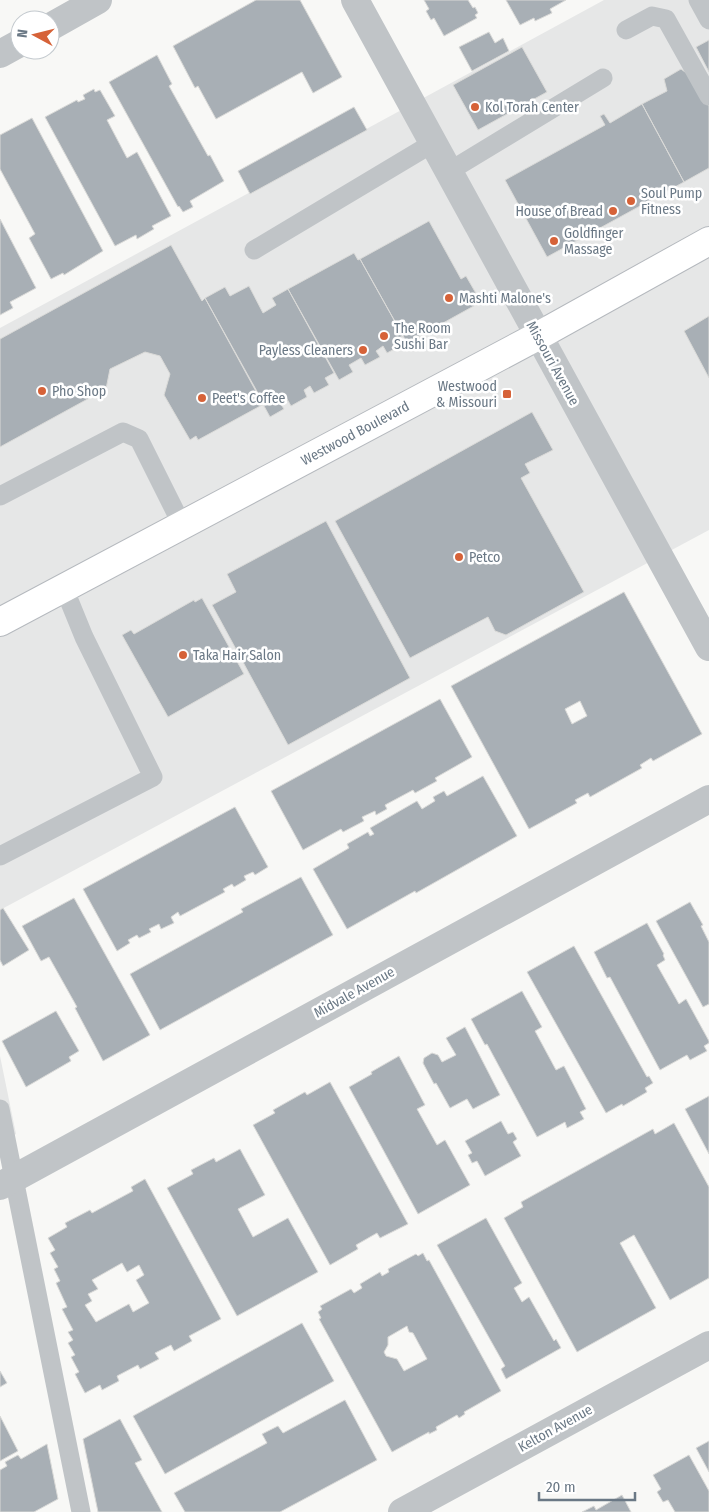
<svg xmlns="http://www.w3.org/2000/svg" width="709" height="1512" font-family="'Fira Sans Condensed',sans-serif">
<rect width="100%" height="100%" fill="#f8f8f6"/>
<path fill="#e6e7e7" d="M604,0H709V530L0,910V328Z
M0,1056L16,1134L0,1143Z"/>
<path fill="#a8afb5" stroke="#dadad8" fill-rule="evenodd" d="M256,0H300L342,77L313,93L302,72L216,119L198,86L195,88L173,46Z
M424,0H468L473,8L475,7L478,13L475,15L477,18L444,36L434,18L431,20L426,11L429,9Z
M506,0H566L550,9L552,13L535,21L534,18L520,25Z
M489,32L495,43L503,38L509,51L472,71L459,47Z
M709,40V72L696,47Z
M522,47L547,92L478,130L453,85Z
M157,55L172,84L169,86L208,156L210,155L224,181L190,201L193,207L183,212L179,206L178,207L109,82Z
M681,69L693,78L709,106V168L684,182L642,104L667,91L664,79Z
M94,89L95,92L100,90L115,116L107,120L127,158L137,152L171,216L152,226L154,229L137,239L136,235L115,246L45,117L77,100L78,102L85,99L83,95Z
M642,104L684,182L547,257L505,180L605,125L600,116L604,114L610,123Z
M354,107L367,130L250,194L238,171Z
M32,118L103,251L64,275L63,273L51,279L29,238L35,234L0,169V135Z
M0,219L36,288L10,302L13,308L0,315Z
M429,221L461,279L466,276L481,302L407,343L360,259Z
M171,245L202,301L205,298L264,404L198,440L196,436L190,440L164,395L170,374L160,356L145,352L110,369L106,389L0,447V339Z
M354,253L358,260L360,259L403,336L398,338L402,345L387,353L383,346L376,351L380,357L365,365L361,358L349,365L353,372L339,380L288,289Z
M249,286L263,313L276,305L272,298L288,289L334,373L325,378L329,385L314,393L310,386L304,390L307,397L291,406L287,399L280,403L284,409L270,417L205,298L225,287L230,296Z
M709,316V378L684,331Z
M532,412L553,450L525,464L530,473L521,478L584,592L506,635L495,631L488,617L410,658L335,521Z
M326,521L410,678L288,745L212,605L236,592L227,574Z
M624,592L702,734L653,761L651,758L640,765L642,768L590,797L588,793L575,800L577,803L529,829L451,686ZM580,701L587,716L572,724L565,709Z
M202,598L244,674L168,717L122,635L131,630L134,634L194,600L195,602Z
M440,699L472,757L435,778L437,781L415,793L413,790L385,805L387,809L376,815L375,811L362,817L364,821L343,832L341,829L303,850L271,791Z
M483,776L517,836L416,893L415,891L347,929L313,869L349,848L347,844L368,832L370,836L374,834L370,828L417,801L422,809L435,801L433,797L444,791L447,796Z
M235,807L268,867L255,875L253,872L244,876L246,880L234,887L232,884L223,889L225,892L180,916L178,912L171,917L174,923L161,929L159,924L149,929L151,932L139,938L137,935L128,940L130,943L117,951L83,889Z
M301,877L333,935L160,1030L130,974L243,912L241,909Z
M74,898L150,1035L103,1061L75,1008L77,1007L49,957L41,961L22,926Z
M690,902L703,925L701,926L709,942V1004L703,1007L656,921Z
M3,908L29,950L3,966L0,960V910Z
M647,923L664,954L663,955L665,960L657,965L679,1004L686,999L709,1041V1043L704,1046L707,1051L690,1060L687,1055L660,1070L610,977L607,978L594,952Z
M574,946L647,1077L649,1076L653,1083L645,1088L647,1092L623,1106L622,1104L606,1113L527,972Z
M522,991L542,1027L535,1031L556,1070L564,1066L586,1109L580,1112L584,1119L567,1128L565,1122L537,1137L487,1044L485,1045L471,1019Z
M56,1011L79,1051L69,1057L71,1061L26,1087L2,1041Z
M465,1027L500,1095L473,1109L467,1099L450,1108L436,1083L434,1084L423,1063L424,1058L432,1053L438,1055L442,1062L456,1055L446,1038Z
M399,1056L425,1105L417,1109L437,1145L445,1140L470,1185L418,1214L349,1087L372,1074L371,1072Z
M330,1082L408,1224L380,1238L377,1233L356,1245L358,1249L330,1265L253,1125L275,1113L273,1110L305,1092L307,1095Z
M709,1096V1154L685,1109Z
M501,1121L508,1134L513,1132L517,1139L513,1142L521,1156L485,1176L477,1161L472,1163L468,1155L472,1153L465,1141Z
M674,1123L709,1187V1278L670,1300L634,1235L620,1243L656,1308L577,1352L504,1218L523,1207L521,1202L653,1129L655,1134Z
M240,1149L265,1195L238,1209L253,1237L288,1218L318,1272L237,1316L167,1188L193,1174L191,1170L214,1158L216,1162Z
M145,1179L221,1319L189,1336L192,1341L174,1351L171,1345L155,1353L159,1359L140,1369L138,1365L117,1376L119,1381L102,1390L100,1385L85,1393L75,1374L79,1372L71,1357L75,1355L68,1343L73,1340L68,1332L73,1330L62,1309L67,1307L56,1283L60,1281L54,1269L58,1267L50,1253L55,1250L48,1238L67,1227L65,1223L90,1210L92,1213L133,1191L131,1187ZM122,1263L127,1272L139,1265L144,1275L136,1280L149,1303L133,1312L129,1304L96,1322L85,1305L92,1301L88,1294L98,1289L92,1280Z
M486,1218L522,1283L514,1288L522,1302L529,1297L554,1341L556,1339L561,1348L506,1379L501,1369L505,1366L437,1245Z
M423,1253L427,1261L429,1260L501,1391L464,1412L465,1414L459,1418L457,1415L436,1427L437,1430L429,1434V1432L392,1452L319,1319L321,1318L318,1312L322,1309L320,1306L351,1289L354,1293L362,1288L360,1284L380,1272L382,1276L389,1272L388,1269L416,1254L418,1256ZM407,1326L409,1332L413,1333L427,1359L404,1371L397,1359L386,1356L384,1352L388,1345V1337Z
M302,1323L334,1381L165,1474L133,1416Z
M0,1371L7,1383L0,1387Z
M345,1400L377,1460L280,1512H185L174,1493L267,1443L262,1434L278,1426L283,1433Z
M0,1416L18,1451L0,1461Z
M120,1419L142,1460L135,1463L162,1512H98L83,1439Z
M709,1441V1472L696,1448Z
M47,1444L58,1499L34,1512H0V1470L7,1466L5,1462L18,1455L21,1459Z
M689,1455L709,1491V1512H675L668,1500L663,1502L657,1492L661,1489L653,1475Z
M622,1495L631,1512H582L594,1506L596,1510Z"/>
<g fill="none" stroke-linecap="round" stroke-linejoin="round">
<defs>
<path id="secondary" d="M0,622L538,336L709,241"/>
</defs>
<use href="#secondary" stroke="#b5b9be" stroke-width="30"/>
<path stroke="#c0c4c7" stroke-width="19" d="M698,0L709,20
M626,30L652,16L666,19L709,96
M448,172L603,78
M254,250L433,143
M0,496L123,432L139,439L182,525
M0,856L153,777L84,637L64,588
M0,1109L81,1512"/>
<path stroke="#c0c4c7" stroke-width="28" d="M355,0L709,647
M50,27L98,0
M0,54L20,43
M0,1186L709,799
M402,1512L709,1345"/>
<use href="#secondary" stroke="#fff" stroke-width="28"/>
</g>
<g fill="#d66238" stroke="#fff" stroke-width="2">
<circle cx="475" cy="107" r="5"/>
<circle cx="631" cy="201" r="5"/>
<circle cx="613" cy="211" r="5"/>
<circle cx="554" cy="241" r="5"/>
<circle cx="449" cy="298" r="5"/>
<circle cx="384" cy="336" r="5"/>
<circle cx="363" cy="350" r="5"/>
<circle cx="42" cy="391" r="5"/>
<rect x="502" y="389" width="10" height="10" rx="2.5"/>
<circle cx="202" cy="398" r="5"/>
<circle cx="459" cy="557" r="5"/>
<circle cx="183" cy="655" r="5"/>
</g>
<g text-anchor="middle" stroke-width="5" stroke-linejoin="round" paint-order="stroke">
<g font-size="14" fill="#6a7885" stroke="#fff" text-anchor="start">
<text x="485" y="112">Kol Torah Center</text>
<text x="641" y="198">Soul Pump<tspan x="641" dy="16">Fitness</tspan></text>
<text x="603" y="216" text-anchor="end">House of Bread</text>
<text x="564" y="238">Goldfinger<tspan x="564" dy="16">Massage</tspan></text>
<text x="459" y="303">Mashti Malone's</text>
<text x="394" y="333">The Room<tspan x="394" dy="16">Sushi Bar</tspan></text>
<text x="353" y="355" text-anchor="end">Payless Cleaners</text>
<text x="497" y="391" text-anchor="end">Westwood<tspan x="497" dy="16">&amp; Missouri</tspan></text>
<text x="52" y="396">Pho Shop</text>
<text x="212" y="403">Peet's Coffee</text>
<text x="469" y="562">Petco</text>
<text x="193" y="660">Taka Hair Salon</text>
</g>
<g font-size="14" fill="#6a7885" stroke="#fff">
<text transform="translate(553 363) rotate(61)" y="5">Missouri Avenue</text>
<text transform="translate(355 433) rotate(-28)" y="5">Westwood Boulevard</text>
<text transform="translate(354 992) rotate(-29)" y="5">Midvale Avenue</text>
<text transform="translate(555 1428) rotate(-29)" y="5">Kelton Avenue</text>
</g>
</g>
<g transform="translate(35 35) rotate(277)"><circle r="24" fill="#ffffff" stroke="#c3c9ce"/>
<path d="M0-4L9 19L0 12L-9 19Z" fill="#d66238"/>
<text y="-8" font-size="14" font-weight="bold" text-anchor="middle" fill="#6a7885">N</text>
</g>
<path d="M539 1492v8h96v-8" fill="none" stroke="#6a7885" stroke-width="2.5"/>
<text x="546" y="1492" font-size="15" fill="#6a7885" stroke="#ffffff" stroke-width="4" paint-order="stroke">20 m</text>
</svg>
